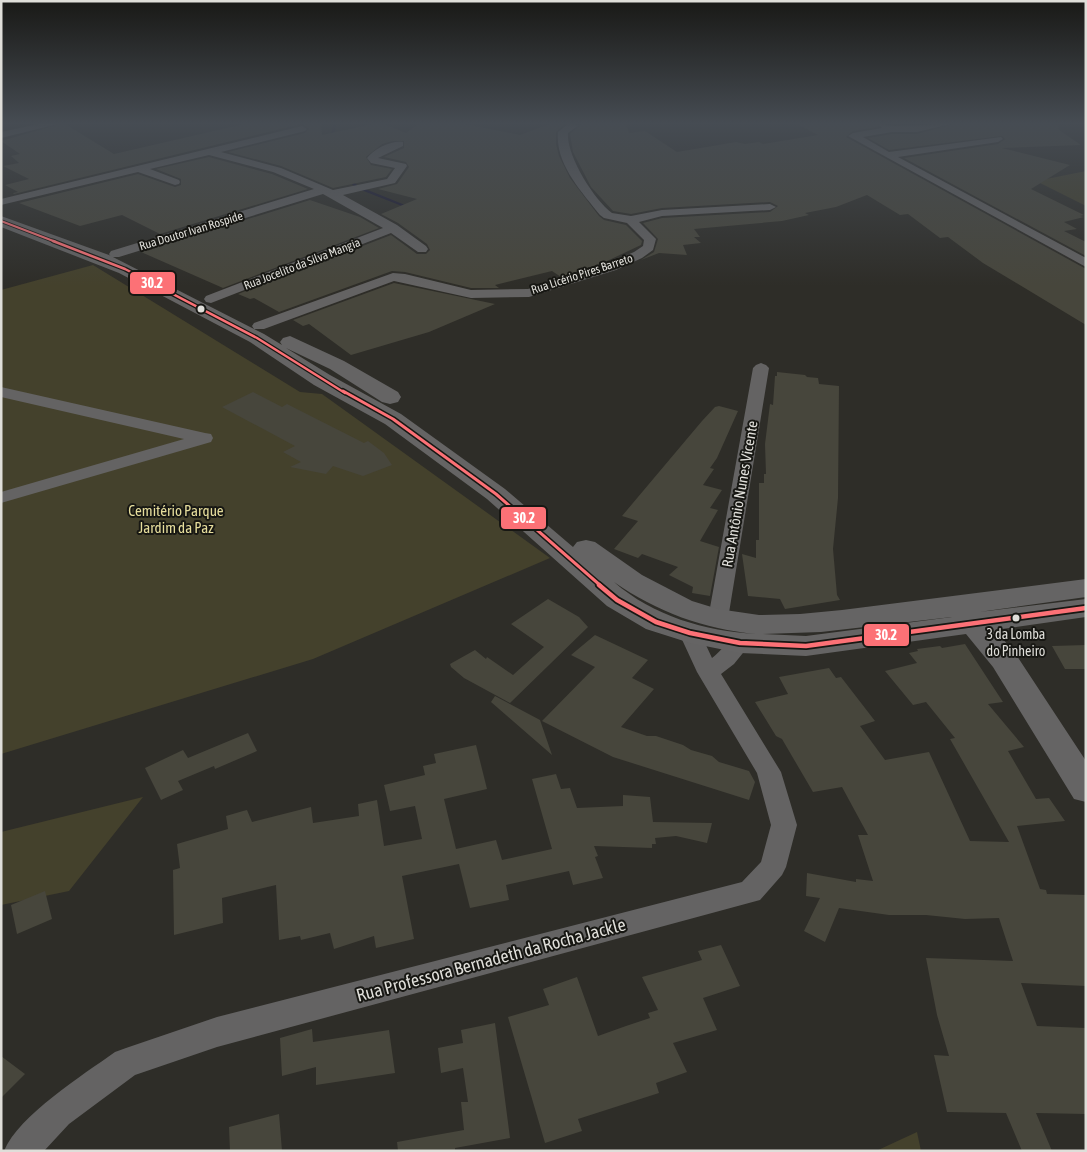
<svg xmlns="http://www.w3.org/2000/svg" width="1087" height="1152" font-family="'Asap Condensed',sans-serif">
<rect width="100%" height="100%" fill="#2e2d28"/>
<path fill="#44412c" d="M1086,171V206L1036,181Z
M93,265L300,392L322,394L550,558L313,659L1,754V290Z
M143,797L69,891L1,905V832Z
M917,1132L921,1151H876Z"/>
<g fill="none" stroke-linecap="round" stroke-linejoin="round">
<path fill="#1a1831" fill-rule="evenodd" d="M334,124H337L332,140L329,141Z
M347,177H349L358,186L410,207L407,208L356,188L347,179Z"/>
</g>
<path fill="#47463c" d="M60,124H65L114,154L244,124H301L14,194L13,193L18,192L5,185L29,179L3,166L19,163L11,156L20,154L1,141Z
M303,124H321L322,135L373,124H384L406,133L418,124H465L520,135L550,124H564L556,132V144L559,156L570,178L599,216L604,220L626,225L642,241L641,245L605,262L561,277L552,271L495,285L499,288H471L405,272L392,271L279,312L254,298L250,299L238,294L391,235L417,254H426L430,250L427,244L398,223L381,214L417,199L378,189L397,184L409,167L406,162L384,157L404,148V141H393L382,144L366,157L371,165L392,169L386,177L333,188L281,166L228,152L305,133L309,129Z
M581,124H626L629,133L645,131L677,152L736,142L745,144L759,142L763,144L818,135L797,124H876L878,127L853,131L846,137L1086,269V325L983,263L948,237L940,238L908,214L900,215L867,195L836,207L805,213L809,215L782,221L694,229L700,237H694L701,243L683,245L687,255L659,253L641,260L654,252L658,239L643,223L662,218L770,212L778,206L770,202L662,208L631,214L613,211L591,187L573,152L570,134Z
M953,124H1058L1059,130L1081,145L1002,148L1070,165L1031,189L1084,215L1080,216L1084,217L1064,222L1077,229L1064,231L1086,242V256L904,158L998,144L1005,139L1002,136L889,150L868,138L892,134H917Z
M209,157L272,174L308,189L160,234L122,215L80,226L19,203L138,174L175,187L181,185V179L156,169Z
M310,200L360,217L379,228L223,288L141,252Z
M394,283L495,304L429,332L351,355L309,324L303,326L293,320Z
M777,372L805,375L807,377L818,378L819,384L839,386L838,498L833,549L837,595L840,600L785,609L780,599L748,596L742,554L756,558V540H759V483H764V474H766L765,444L770,404L773,405L775,376H777Z
M253,392L282,407L287,404L364,443L368,441L384,453L392,465L363,476L333,466L326,474L290,467L301,462L283,452L295,446L222,407Z
M719,406L738,411L717,458L710,468L714,469L703,485L722,490L710,508L718,510L700,541L719,547L710,596L692,593L693,587L669,575L678,567L642,554L638,558L614,549L638,521L622,516L702,421L715,407Z
M548,599L579,617L588,627L510,703L464,678L451,667L450,664L475,650L486,659L487,657L513,675L544,647L511,624Z
M595,635L648,660L632,678L654,689L621,727L647,736H656L683,745L691,750L712,756L719,762L749,771L755,782L749,800L613,757L542,721L595,667L571,655Z
M965,644L1003,702L988,704L1024,747L1008,751L1036,799L1049,798L1065,821L1017,826L1040,889L1046,890L1047,894L1086,895V986L1021,983L1037,1026L1086,1028V1114L1036,1113L1052,1151H1022L1006,1113L947,1112L934,1055L949,1056L937,1015L926,958L1013,961L999,918L965,919L926,915H889L839,908L825,942L804,931L820,898L806,896L807,873L856,882V879L873,881L858,835H868L842,787L813,792L782,739L776,736L755,702L788,694L779,677L829,668L836,678L841,677L875,721L860,726L885,760L929,752L970,841L1009,842L950,739L955,738L926,702L913,705L885,671L917,663L909,653L918,651L917,649L940,646L942,648Z
M1086,645V669H1065L1052,646Z
M495,696L540,720L552,755L491,702Z
M248,733L257,751L215,769L214,766L178,781L183,790L161,800L145,768L183,750L188,758Z
M476,745L487,789L444,799L456,849L496,840L502,860L552,849L532,779L556,774L561,789L570,788L577,808L623,806V795L650,797L653,822L712,823L707,843L676,836L655,838L656,844H652V848L594,846L598,856L595,857L603,878L573,885L569,871L506,885L509,900L470,908L459,864L402,876L414,939L376,948L374,936L334,949L330,933L301,940L300,936L279,940L276,885L222,898L223,923L174,935L173,870L180,868L177,844L228,829L226,816L243,811L247,810L252,822L311,807L313,823L359,816L358,804L377,800L384,846L422,839L415,806L390,811L384,785L425,775L423,766L436,763L434,754Z
M45,891L52,919L17,934L11,905Z
M721,945L740,986L703,998L717,1030L673,1043L687,1072L656,1083L659,1093L578,1119L582,1131L545,1143L508,1017L549,1005L543,989L577,977L598,1036L626,1026L650,1018L648,1013L658,1010L642,977L702,960L698,951Z
M495,1023L510,1138L455,1148V1151H398L397,1142L464,1130L461,1102H468L463,1068L441,1073L438,1048L463,1043L461,1030Z
M312,1029L313,1042L389,1030L395,1073L316,1085V1067L282,1076L280,1038Z
M1,1056L25,1074L1,1098Z
M279,1114L282,1151H230L229,1127Z"/>
<g fill="none" stroke-linecap="round" stroke-linejoin="round">
<path fill="#646363" fill-rule="evenodd" d="M38,124H58L1,138V132Z
M568,124L579,125L568,133C566,155 594,200 612,213L631,216L662,210L770,204L776,207L770,210L662,216L639,222L656,239L653,250L642,258L616,270L529,297L471,298L394,281L264,329H254L252,326L254,323L393,273L405,274L471,290L528,289L606,264L634,252L643,246L644,240L627,223L604,218L600,215C582,192 555,164 558,132Z
M878,124L894,126L951,124L917,132H892L863,137L889,152L1001,137L1003,139L998,142L898,157L1086,258V267L848,136L853,133L882,128Z
M302,126L307,129L305,131L221,152L281,168L333,190L387,179L395,168L371,163L367,158C374,149 391,140 403,142V146L378,158L406,164L407,166L395,183L343,195L397,225L426,246L428,249L426,252H418L391,233L211,303L206,302L204,299L206,296L383,228L323,194L119,257H111L109,254L111,251L314,189L273,172L209,155L150,169L179,180L180,182L179,184L175,185L138,172L1,205V199Z
M761,363L766,365L769,368L728,619L725,624L718,626L711,624L708,619L753,368L756,365Z
M1,387L205,433L211,434L213,438L211,442L1,503V492L184,439L1,397Z
M690,626L698,628L712,658C725,649 730,633 748,638L751,643L734,664L721,674L781,772L797,825L786,867L782,875L760,900L217,1047L135,1075L69,1124L44,1151H4C19,1115 83,1075 115,1052L126,1048L217,1017L742,882L761,862L771,825L757,773L697,672L679,633L682,628Z"/>
<path fill="#656464" fill-rule="evenodd" d="M1,216L109,255L264,334L282,345L280,342L283,338L290,336L344,361L398,392L401,397L398,402L390,404L382,402L330,369L286,348L330,375L401,414L505,489L573,547L577,542L586,540L595,542L642,575L692,601L718,609L759,615L800,614L842,610L1086,579V597L979,612L1086,599V617L995,630L1015,653L1086,761V802L1074,799L993,667L966,634L806,656L740,653L690,643L646,629L607,606L487,499L385,424L314,385L250,342L119,273L1,227ZM614,582C657,612 704,629 756,634C705,631 653,616 614,582ZM952,617L806,636L763,634L821,632Z"/>
<defs>
<path id="bus-1-far3" d="M1,221L56,242"/>
<path id="bus-1-far2" d="M53,241L125,269L257,338L345,393"/>
<path id="bus-1-far1" d="M343,391L393,419L496,494L601,586"/>
<path id="bus-1" d="M599,585L617,600L656,622L690,633L740,643L806,646L1086,608"/>
</defs>
<use href="#bus-1-far3" stroke="#171713" stroke-width="4"/>
<use href="#bus-1-far2" stroke="#171713" stroke-width="5"/>
<use href="#bus-1-far1" stroke="#171713" stroke-width="6"/>
<use href="#bus-1" stroke="#171713" stroke-width="8"/>
<use href="#bus-1-far3" stroke="#fc7176" stroke-width="2"/>
<use href="#bus-1-far2" stroke="#fc7176" stroke-width="2.5"/>
<use href="#bus-1-far1" stroke="#fc7176" stroke-width="3"/>
<use href="#bus-1" stroke="#fc7176" stroke-width="4.5"/>
</g>
<linearGradient id="sky" x2="0" y2="1"><stop stop-color="#191916"/><stop offset="0.43" stop-color="#464c53"/><stop offset="1" stop-color="#464c53" stop-opacity="0"/></linearGradient>
<rect width="1087" height="286" fill="url(#sky)"/>
<g fill="#dfded9" stroke="#171713" stroke-width="2">
<circle cx="201" cy="309" r="4.5"/>
<circle cx="1016" cy="618" r="4.5"/>
</g>
<g text-anchor="middle" stroke-width="4" stroke-linejoin="round" paint-order="stroke">
<g font-size="12" fill="#dfded9" stroke="#171713">
<text transform="translate(191 231) rotate(-17)" y="4">Rua Doutor Ivan Rospide</text>
<text transform="translate(302 264) rotate(-21)" y="4">Rua Jocelito da Silva Mangia</text>
<text transform="translate(582 274) rotate(-18)" y="4">Rua Licério Pires Barreto</text>
</g>
<g font-size="14" fill="#dfded9" stroke="#171713">
<text x="1016" y="639">3 da Lomba<tspan x="1016" dy="17">do Pinheiro</tspan></text>
</g>
<g font-size="15" fill="#dfded9" stroke="#171713">
<text transform="translate(740 494) rotate(-80)" y="5">Rua Antônio Nunes Vicente</text>
</g>
<g font-size="15" fill="#e6dd9c" stroke="#171713">
<text x="176" y="516">Cemitério Parque<tspan x="176" dy="17">Jardim da Paz</tspan></text>
</g>
<g font-size="18" fill="#dfded9" stroke="#171713">
<text transform="translate(491 960) rotate(-15)" y="6">Rua Professora Bernadeth da Rocha Jackle</text>
</g>
</g>
<g stroke="#171713" stroke-width="2">
<rect x="129" y="271" width="47" height="24" rx="5" fill="#fc7176"/>
<rect x="500" y="506" width="47" height="24" rx="5" fill="#fc7176"/>
<rect x="863" y="623" width="47" height="24" rx="5" fill="#fc7176"/>
</g>
<g font-size="14" text-anchor="middle" font-weight="bold" fill="#fff">
<text x="152" y="288">30.2</text>
<text x="524" y="523">30.2</text>
<text x="886" y="640">30.2</text>
</g>
<rect width="1087" height="1152" fill="none" stroke="#dfded9" stroke-width="5"/>
</svg>
